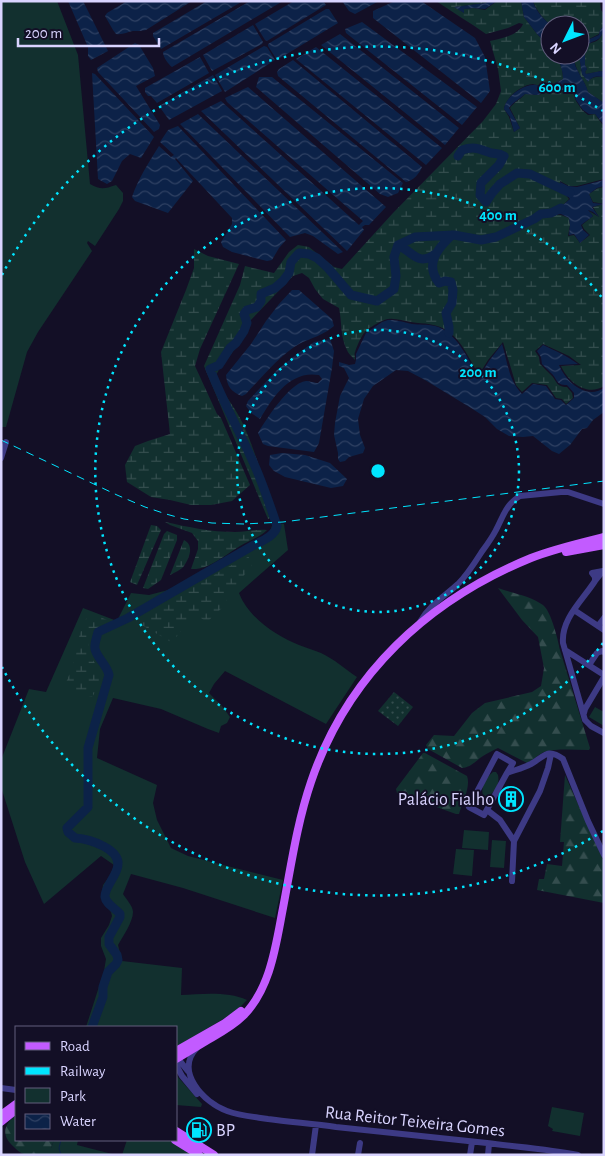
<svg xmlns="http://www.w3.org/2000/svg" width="605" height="1156" font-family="'Alegreya Sans',sans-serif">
<defs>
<pattern id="forest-firs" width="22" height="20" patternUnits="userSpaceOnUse" patternTransform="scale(1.25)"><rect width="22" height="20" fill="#12302f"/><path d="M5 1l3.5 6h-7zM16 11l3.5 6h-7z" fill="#344d4e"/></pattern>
<pattern id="wetland-marsh" width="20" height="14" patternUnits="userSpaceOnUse" patternTransform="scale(1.25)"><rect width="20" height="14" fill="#12302f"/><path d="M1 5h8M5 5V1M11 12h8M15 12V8" fill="none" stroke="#344d4e"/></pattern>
<pattern id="garden-dots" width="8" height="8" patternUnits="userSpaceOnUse" patternTransform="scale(1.25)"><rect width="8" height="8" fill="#12302f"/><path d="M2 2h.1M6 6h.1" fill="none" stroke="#344d4e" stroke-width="1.8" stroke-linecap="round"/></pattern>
<pattern id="water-waves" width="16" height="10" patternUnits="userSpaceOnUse" patternTransform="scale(1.25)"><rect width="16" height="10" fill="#0c2248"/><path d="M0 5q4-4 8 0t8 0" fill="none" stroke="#2f4163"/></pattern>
</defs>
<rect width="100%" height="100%" fill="#130f26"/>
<path fill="#12302f" d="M1,1H57L78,55L90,184C101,190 104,189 116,185L123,193V201L119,209L95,246L88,241L87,243L92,251L38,332L27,352L6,427H1Z
M273,523L284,524L288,550L239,593C248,617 276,636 299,645C306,648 314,650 321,653C334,659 345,669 357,677L326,724L225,671L214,684L209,693L222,706L230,717L227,723L221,726L219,733L208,729L161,709L113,698L100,729L97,758L157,785L153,803L157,820L171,848L188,856L283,880L275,918L183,888L131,874L123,894C126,899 133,906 133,912C133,922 123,936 118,945L122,961L182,968L181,995C201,994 228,991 247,1000L235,1012L176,1047V1027H86L104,971L106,959L101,946V938L109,925L112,916L111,912L103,902L102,893L103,885L110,876L114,865L101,856L44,904L25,862L1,787V760L29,689L46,692L83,608L117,621L131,593L149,595L168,590L268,537Z
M595,707L604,712V726L589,717Z
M493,772H496L498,775C500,784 495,792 487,797H484C479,790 486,777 493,772Z
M464,830L489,832L488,850L462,848Z
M492,840L506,841L504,868L490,867Z
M456,849L474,850L472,876L453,874Z
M176,1075L202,1104L201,1107L176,1105Z
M552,1107L584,1113L580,1136L552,1131L553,1129L548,1126Z
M54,1140H78L77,1145L116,1155H51V1148Z
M127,1140H169L193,1155H122Z"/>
<path fill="url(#forest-firs)" d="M498,588C512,593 531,596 543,605C551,611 558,640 560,650L590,748L589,750C574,750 558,748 544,752C537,755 533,761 527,763L498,748C493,750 488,753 483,756C475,761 472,767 462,768L428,749L426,745L434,735L454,736L472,713L485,703L532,692L541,686L544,668L538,637L522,620Z
M423,753H425L467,776C471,787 462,803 459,814H456L397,793L396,789Z
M565,775L604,862V903L537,890L539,879H544L547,864L562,866L564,842H560Z
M16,1115V1140H54L51,1148V1155C44,1155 30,1156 24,1154C20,1153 17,1150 14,1147C1,1136 3,1125 16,1115Z"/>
<path fill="url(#wetland-marsh)" d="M436,1H488L486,3L455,7L464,13L463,9L473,8L485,10L497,1H521L524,17L537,34L550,48V55H555C560,63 563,69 563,79C556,83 549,87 541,86C538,86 535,84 533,84C521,85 505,98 504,109L509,117L514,132L520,128L510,108C514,102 520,100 525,94L538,95L557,89L568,87L573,93L576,101L582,110L588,115L595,114L602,124L604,125V179L577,186H569L560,181V188L569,199L563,205L552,208L550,214L561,215L569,218L570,225L568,236L574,235L580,243L590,235L584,229L582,225L593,216L589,211L599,217L593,207L604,204L593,202L589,194L598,188L604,187V386C587,397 568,382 561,366L581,365L569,356L543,344L535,351L539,357L540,364C544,368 547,371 550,374C557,380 555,387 567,387L572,393L573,398L566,404L562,399L556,398L547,385L532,383L522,392L516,385L503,342L488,360L480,373L478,374C470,360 462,341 448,331C436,323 424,324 411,322C403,321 396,318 388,319C384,319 368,328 365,332C362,334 356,348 355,352C354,354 355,357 355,360C352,357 348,353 347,350C340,337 342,321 339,308L323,299L315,289L309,278L302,273L293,276L249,322L240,343L221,366L215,377C223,393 235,407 243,424C256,453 265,485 275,516L268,519L204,366L240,285L245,266L274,273L289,252L298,245L309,247L334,267L342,269L393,213L483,121L496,104L501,91L498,69L490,41C501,38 518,36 523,24L519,23L508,28L486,34C469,22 452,12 436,1Z
M533,1H600L601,10L604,14V26L600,30L599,34L585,41L580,42V25H551C544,20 536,10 533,1Z
M604,30V72L601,71L586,74L585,72L587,69L585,65V55L582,52L580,47L582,45L584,47C590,42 594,43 598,40C601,38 602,33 604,30Z
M575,55H579L582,74L588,81C592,77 597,76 604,77V103L588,92C585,79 572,68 575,55Z
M194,249L208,256L239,264L200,349L195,366L217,414L221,418L250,485L232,501L211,505H191L170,500L151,497L127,482L125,465L135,446L148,441L170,434L161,352L186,290L194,268Z
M165,522C188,527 211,532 235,532C246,532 256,529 267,530C259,538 249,540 240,546C225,555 209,570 191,569L198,549V541L192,533L170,525Z
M151,525L157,526L161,530L137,585L130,582Z
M167,531L177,535V540L161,580L148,589L143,588L164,534Z
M184,540C194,545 190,557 184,566C181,570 174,573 170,575Z
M248,557L255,558L252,565L232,591L222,608L207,622L193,613L178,635L171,642L135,621L226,568Z
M91,613L107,620C96,628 83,642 91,657C94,663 100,668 100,675C101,682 96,691 92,697C83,695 71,695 64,688C68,677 74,665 76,654C79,639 80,623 91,613Z"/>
<path fill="url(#garden-dots)" d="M394,692L413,707L398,726L378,711Z"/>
<path fill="url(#water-waves)" d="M68,1H83L108,51L91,60L88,56V47Z
M127,1H192L146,30C142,31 138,31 133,31C127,32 123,35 116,34L113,30L105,16L107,13Z
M207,1H243L161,49L153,36V33Z
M250,1H283L172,67C168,64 163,57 163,52Z
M294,1H323L326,5L267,41L265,40L255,24Z
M342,1H379L355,14L349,11Z
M395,1H421L475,38L485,57L490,91L481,103L373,18V11Z
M488,1H497L485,9L473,8L464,9V13L454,7L486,3Z
M521,1H533C535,10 544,20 551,25L550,47L537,34L524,17Z
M326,9H329L338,23L277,60L268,46V44Z
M362,22L477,107L462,125L346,33L345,29Z
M253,25L263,42L262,44L212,71L203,55Z
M604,26C602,43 595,38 584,47L582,45L580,47L582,52L585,55V65L587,69L585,72L586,74L601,71L604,72V77C597,76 592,76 588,82L582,74L579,55H580V42L585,41L599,35L600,30Z
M340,34L459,128L445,145L321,45Z
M135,43L139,45L153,68L155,76L136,86L160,125L159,129L154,132L98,72L97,68Z
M264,46L267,47L275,60L225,92L215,75Z
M316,47L442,148L426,165L296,59Z
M556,55H574C572,68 585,79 588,92L604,103V125L595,114H589L583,110L576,100L574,93L568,87L557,88L538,95L525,94C520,99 513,102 509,108L520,128L514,132L510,117L504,109C505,98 522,85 533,85C536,84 538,86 541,86C549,87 556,83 563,79C563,70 560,63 556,55Z
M200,57L209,73L157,103L151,96H148L145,92V88Z
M293,60L422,167C420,173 413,181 406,182L278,76L277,72L279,69Z
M92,73L95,74L154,137L141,158L130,154L122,161L112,181L107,184L98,179Z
M213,75L222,91L169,120L159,106Z
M259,77H272L403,183L398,193L388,197L380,194L256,87Z
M248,87L386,207L369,225H365L362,227L364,230L347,251L201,111L221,101L359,225L363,221L227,102L225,98Z
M198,114L343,252L338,254L313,236L305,233L290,237L180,124Z
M178,126L286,240L279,248L272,260L267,261L232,252L223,247L221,242L232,224V218L176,158L175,159L193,181L168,213L135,201L132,197C138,179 149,162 159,146L171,157L174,155L160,142L168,130Z
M604,180V186L597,188L589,194L593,203L603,204L592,207L599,217L593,212L588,210L593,216L581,225L583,230L589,235L580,243L574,234L569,235L570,225L569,218L561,214H551L552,209L563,205L570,199L561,188L560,182L568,186L577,187Z
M292,290H299L332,319L334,326C324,335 311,338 299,344C280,355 261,378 246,394L242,396C231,392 227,386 226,375L251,344L266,321L279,304Z
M388,320C397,320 403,322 412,324C419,325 427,324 435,326C457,332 467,358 478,376L481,374L489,361L502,344C508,363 508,379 522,394L533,384L546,386L555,399L561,400L566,405L574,398V393L567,385C555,385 558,379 551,373C548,370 545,367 542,364L541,357L537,351L543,345C556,351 567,356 578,364L559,365C566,382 586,400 604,388V412L593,420L587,428L582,429L570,445L559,454L552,451L533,436L523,437L509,436L497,429L485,417L471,408L425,380L408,371L396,370L373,386L364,399L358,419L360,435L365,448L363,453L349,457L345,461L340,462L338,459V453L334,435L335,423L340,396L349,378L344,368L339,366V362L349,365L355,364L356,360V354L366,333L382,322Z
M330,339L334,351L332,368L319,443L314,452L268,446L263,444L258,433C266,420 289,383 306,381C309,381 315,383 318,383L322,379L319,375C290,370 273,397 260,419L251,413L246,406L248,401L278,369L297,354L314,342Z
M282,453L305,455L330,463L347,479L343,486L331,488L285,477L274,471L269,465L270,455Z"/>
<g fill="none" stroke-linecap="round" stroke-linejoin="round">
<path stroke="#0c2248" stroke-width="1" d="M61,1140L59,1148L61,1155"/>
<path stroke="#0c2248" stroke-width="9" d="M458,156L462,150C475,146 479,149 491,153C496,154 499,153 504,156L499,165L481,183L480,195L486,202L492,193L500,184L517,173L530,174L570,193
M398,245C412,251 418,267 435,254
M449,333V327L446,313L452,303L453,290L451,282L445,281L439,283C424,264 438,248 452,235
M92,1027L103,997V987L108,972L116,964L118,960L117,955L109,944V937L120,917V914C115,908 106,904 105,897C104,889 115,877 117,869C124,849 89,839 75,838L68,832L67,828L88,807V748L109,675C107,665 97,658 95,649C94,644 97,637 98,632L128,618L254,545C262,541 275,536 277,526C270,505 263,484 254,464C240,432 223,402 210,369L219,365L230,348L236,343L244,331L247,323L244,314L247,310L257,307L261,301V294L275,288L283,281L289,273L291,262L299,253L309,254L317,258L328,268L351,295L377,301L394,289L396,276L394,257L398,245L415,237L454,235L481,240L496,237L534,219L541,214L551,213L561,208"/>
<path stroke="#3d3a85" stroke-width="6" d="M1,458L6,442
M595,581L603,571L592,573L595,577V581C582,601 561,619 563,643L585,720L591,726L604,733
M574,610L604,630
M420,622C429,605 445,596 458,584C467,575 474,564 481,553C486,546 492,538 496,530C503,517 506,504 520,496L561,492H568L604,504
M598,626L604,618
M565,650L604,675
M589,665L597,653L602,651L604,652
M584,713L585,709L604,677
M507,773L513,763L497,754L469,807L484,815L507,773C515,770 523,768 531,764C544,757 547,747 563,759L588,821L604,855
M487,810L500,820L514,841
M512,881L514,841L540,791L548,768L551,754
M197,1048C174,1071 204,1103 227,1111C240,1116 255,1117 268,1119C291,1122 314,1124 336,1127C387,1132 437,1138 487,1143C518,1147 548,1149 578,1155
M176,1059L179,1060L188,1071
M176,1065L182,1076L197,1094
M1,1088L16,1090
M312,1155L316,1125
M358,1155L360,1143
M470,1155L472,1142
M488,1155L489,1144"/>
<path stroke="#c25bff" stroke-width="8" d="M566,552L604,545
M176,1051L225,1023L241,1011
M176,1059C186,1053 196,1047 206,1041C218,1034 232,1027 243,1016C271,988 276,944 283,908C291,866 297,823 311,782C347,675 428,600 531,558C554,549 580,543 604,537
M1,1115L16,1104
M1,1122L16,1110
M176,1131L214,1155
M175,1140L199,1155"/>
<path stroke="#00e5ff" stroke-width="1" stroke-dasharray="8 6" stroke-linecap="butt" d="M1,440L117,495L145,507L166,514L184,519L212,523L244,524L283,522L604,481"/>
</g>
<g fill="none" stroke="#00e5ff" stroke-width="2.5" stroke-dasharray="2.5 5">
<circle cx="378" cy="471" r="141"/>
<path d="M603 643A283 283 0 1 1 603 299"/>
<path d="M603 831A424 424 0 0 1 2 667M2 275A424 424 0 0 1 603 111"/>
</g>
<defs>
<symbol id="building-ring" viewBox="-11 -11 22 22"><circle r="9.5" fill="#130f26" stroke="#00e5ff" stroke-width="1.5"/><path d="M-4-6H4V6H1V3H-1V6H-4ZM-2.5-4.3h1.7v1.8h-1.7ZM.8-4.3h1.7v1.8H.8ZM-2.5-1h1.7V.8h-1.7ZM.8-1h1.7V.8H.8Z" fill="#00e5ff"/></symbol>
<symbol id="fuel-ring" viewBox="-11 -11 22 22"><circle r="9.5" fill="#130f26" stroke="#00e5ff" stroke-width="1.5"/><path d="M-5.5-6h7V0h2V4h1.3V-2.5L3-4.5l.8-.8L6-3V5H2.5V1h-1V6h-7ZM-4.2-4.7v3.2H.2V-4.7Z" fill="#00e5ff"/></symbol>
</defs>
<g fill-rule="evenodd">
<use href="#building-ring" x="497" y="785" width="28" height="28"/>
<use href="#fuel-ring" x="185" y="1116" width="28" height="28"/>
</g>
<g text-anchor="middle" stroke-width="4" stroke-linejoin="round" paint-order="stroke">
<g font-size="18" fill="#d9d4ff" stroke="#130f26" text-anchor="end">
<text x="494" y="805">Palácio Fialho</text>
<text x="216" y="1136" text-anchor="start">BP</text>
</g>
<g font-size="18" fill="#d9d4ff" stroke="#130f26">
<text transform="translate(415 1121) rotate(6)" y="6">Rua Reitor Teixeira Gomes</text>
</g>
</g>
<circle cx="378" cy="471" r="8" fill="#00e5ff" stroke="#130f26" stroke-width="2.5"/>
<g font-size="15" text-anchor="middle" font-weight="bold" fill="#00e5ff" stroke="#130f26" stroke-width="4" stroke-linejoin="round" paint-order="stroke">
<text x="557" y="92">600 m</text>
<text x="498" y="220">400 m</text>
<text x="478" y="377">200 m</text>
</g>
<rect width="605" height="1156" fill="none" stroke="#d9d4ff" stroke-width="5"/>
<rect x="15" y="1026" width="162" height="115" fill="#130f26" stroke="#625e7d"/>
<rect x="25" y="1042" width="25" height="8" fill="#c25bff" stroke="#625e7d"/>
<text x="60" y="1051" font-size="15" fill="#d9d4ff">Road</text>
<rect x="25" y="1067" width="25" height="8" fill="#00e5ff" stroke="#625e7d"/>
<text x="60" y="1076" font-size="15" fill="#d9d4ff">Railway</text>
<rect x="25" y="1088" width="25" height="15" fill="#12302f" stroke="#625e7d"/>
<text x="60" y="1101" font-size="15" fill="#d9d4ff">Park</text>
<rect x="25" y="1114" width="25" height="15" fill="url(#water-waves)" stroke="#625e7d"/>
<text x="60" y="1126" font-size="15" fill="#d9d4ff">Water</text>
<g transform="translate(565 40) rotate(228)"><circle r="24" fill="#130f26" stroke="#625e7d"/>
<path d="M0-4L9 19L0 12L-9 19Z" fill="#00e5ff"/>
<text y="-8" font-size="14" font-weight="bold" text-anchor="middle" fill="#d9d4ff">N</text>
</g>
<path d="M18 38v8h141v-8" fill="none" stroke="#d9d4ff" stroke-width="2.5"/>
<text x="25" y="38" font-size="15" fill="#d9d4ff" stroke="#130f26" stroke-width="4" paint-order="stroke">200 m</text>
</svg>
